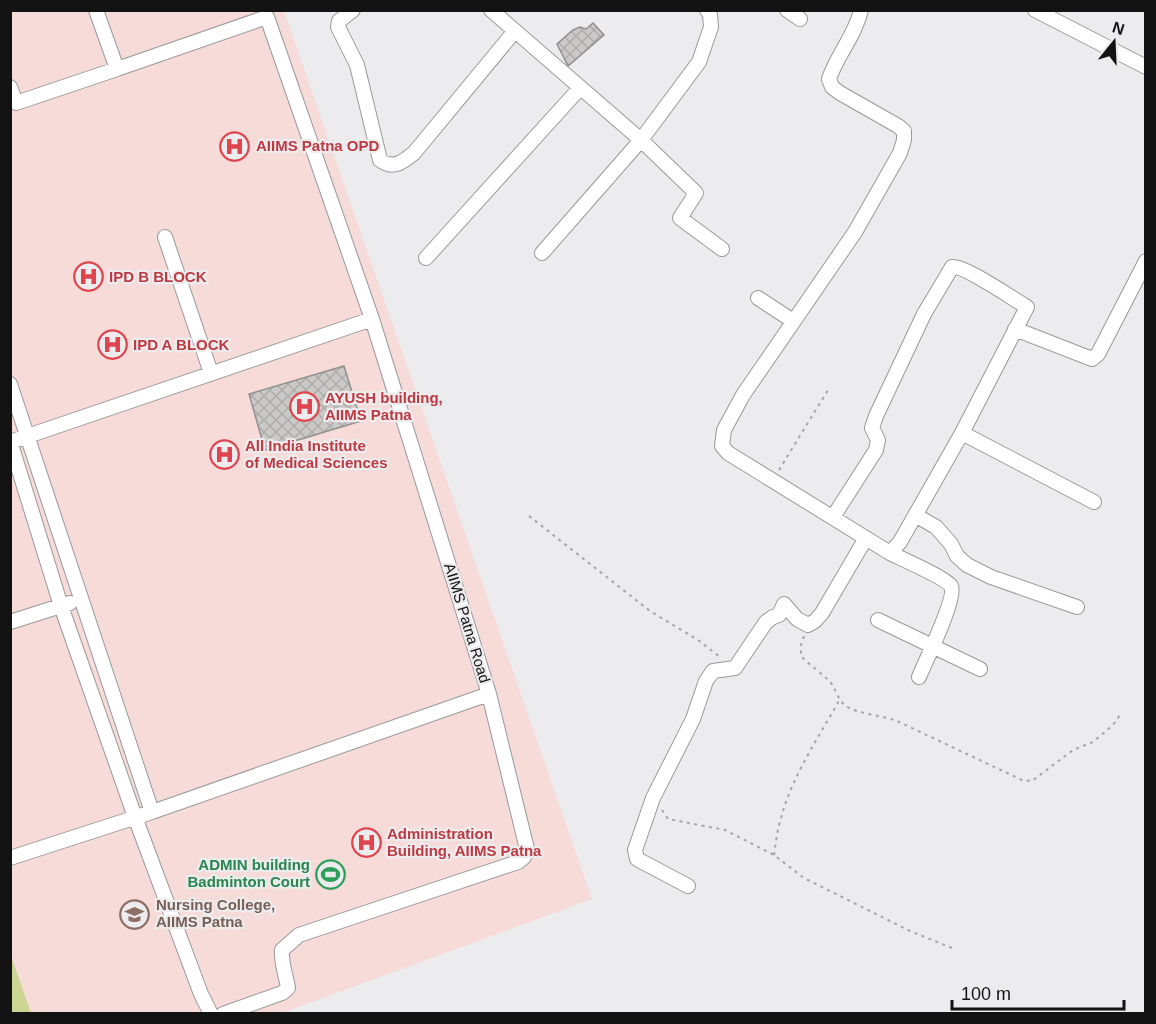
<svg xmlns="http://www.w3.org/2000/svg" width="1156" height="1024" font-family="Arial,sans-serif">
<defs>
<pattern id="building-cross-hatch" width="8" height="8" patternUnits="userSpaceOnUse" patternTransform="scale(1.5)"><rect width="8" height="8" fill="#cbc9c8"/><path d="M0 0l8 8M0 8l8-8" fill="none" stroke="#adacab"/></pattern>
</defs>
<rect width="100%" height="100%" fill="#ececee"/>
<path fill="#f6dbd8" d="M10,11H284L592,899L282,1013H11Z"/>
<path fill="#cdd594" d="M11,956L31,1013H11Z"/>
<path fill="url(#building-cross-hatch)" stroke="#91908f" stroke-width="1.5" d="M593,23L604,35L568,66L557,44L573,30L580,27L586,29Z
M344,366L361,421L265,450L249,394Z"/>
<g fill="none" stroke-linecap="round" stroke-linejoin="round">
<defs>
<path id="minor" d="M96,10L117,69L267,17L372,319
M353,10L339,21L338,27L357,65L380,160C393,170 403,162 414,153L514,32
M491,10L641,140L696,193L680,218L722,249
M787,10L800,19
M1035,10L1146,67
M10,87L16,103L117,69
M165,237L211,373
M542,253L641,140L699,62L711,27L710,15L707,10
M426,258L580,88
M758,298L793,321
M1015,329L1092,359L1098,354L1146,261
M10,384L152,812
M962,433L1094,502
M10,441L61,606L135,817L201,994L211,1014
M10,442L372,319L489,694L152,812L10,858
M915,515L936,527L951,544L957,556L967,565L991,577L1077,607
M833,517L876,450L878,440L872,428L876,416L924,314L952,267C964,265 1013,299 1027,307L962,433L900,542L890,553L728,453L722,446L724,430L743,395L855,232L900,153L904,140V131L898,126L840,93L832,87L829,79C837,55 855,36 861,10
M890,553C900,558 946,578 951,586C957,598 925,662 919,677
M878,620L980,669
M10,622L70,603
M688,886L637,859L635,850L653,798L693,719L706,681L713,671L735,668L766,622L773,617L779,615L784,604L797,619L808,625L815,621L822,613L866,538
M223,1014L282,993L288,988C286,975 281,964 282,950L299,935L518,862L524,857L527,849L489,694"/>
</defs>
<use href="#minor" stroke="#99999b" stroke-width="16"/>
<path stroke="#a5a5a7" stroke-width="2" stroke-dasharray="3 4.5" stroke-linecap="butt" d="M779,470L828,390
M529,516L650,611L698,640L720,657
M804,636L801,645V656C810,666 828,677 833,686C837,693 839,701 846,706C857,714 882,715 897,721L1022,780L1032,781L1073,750L1093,742L1113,725L1122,712
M662,810L668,819L725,830L774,855L804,878L910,931L952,948
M774,855C776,843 777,830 781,818C792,776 819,737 840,699"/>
<use href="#minor" stroke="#fff" stroke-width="14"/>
</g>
<defs>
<symbol id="hospital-ring" viewBox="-11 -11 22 22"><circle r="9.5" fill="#ececee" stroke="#e0444e" stroke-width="1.5"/><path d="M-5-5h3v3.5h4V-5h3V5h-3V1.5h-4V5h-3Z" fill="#e0444e"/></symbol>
<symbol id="stadium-ring" viewBox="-11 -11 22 22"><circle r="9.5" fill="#ececee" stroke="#2e9e5b" stroke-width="1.5"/><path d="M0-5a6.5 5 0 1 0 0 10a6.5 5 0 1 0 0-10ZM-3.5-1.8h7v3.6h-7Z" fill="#2e9e5b"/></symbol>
<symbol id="university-ring" viewBox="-11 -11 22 22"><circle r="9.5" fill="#ececee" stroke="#8d6e63" stroke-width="1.5"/><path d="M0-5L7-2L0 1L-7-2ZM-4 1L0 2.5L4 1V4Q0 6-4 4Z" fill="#8d6e63"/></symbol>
</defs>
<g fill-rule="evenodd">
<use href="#hospital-ring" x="218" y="130" width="33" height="33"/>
<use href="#hospital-ring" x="72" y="260" width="33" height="33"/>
<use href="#hospital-ring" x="96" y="328" width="33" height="33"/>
<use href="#hospital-ring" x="288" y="390" width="33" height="33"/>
<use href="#hospital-ring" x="208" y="438" width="33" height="33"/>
<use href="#hospital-ring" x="350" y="826" width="33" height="33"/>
<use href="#stadium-ring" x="314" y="858" width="33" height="33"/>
<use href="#university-ring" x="118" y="898" width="33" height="33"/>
</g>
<g text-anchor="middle" stroke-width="4.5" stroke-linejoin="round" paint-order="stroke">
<g font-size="15" font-weight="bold" fill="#be3a42" stroke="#ececee" text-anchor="start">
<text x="256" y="151">AIIMS Patna OPD</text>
<text x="109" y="282">IPD B BLOCK</text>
<text x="133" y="350">IPD A BLOCK</text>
<text x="325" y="403">AYUSH building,<tspan x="325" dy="17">AIIMS Patna</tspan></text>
<text x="245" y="451">All India Institute<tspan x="245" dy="17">of Medical Sciences</tspan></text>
<text x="387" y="839">Administration<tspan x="387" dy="17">Building, AIIMS Patna</tspan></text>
</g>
<g font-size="15" fill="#131313" stroke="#ececee">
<text transform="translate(467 623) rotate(73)" y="5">AIIMS Patna Road</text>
</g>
<g font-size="15" font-weight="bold" fill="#27864d" stroke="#ececee" text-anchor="end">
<text x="310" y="870">ADMIN building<tspan x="310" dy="17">Badminton Court</tspan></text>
</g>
<g font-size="15" font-weight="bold" fill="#785e54" stroke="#ececee" text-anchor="start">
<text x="156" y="910">Nursing College,<tspan x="156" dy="17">AIIMS Patna</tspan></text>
</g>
</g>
<rect width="1156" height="1024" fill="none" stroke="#131313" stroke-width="24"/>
<g transform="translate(1114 42) rotate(18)" stroke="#ececee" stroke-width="4.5" paint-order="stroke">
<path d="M0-4.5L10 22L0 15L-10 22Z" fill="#131313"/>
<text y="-9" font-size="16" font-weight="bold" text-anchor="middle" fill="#131313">N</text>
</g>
<path d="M952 1000v9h172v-9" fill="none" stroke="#131313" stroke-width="3"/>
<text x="961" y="1000" font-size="18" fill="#131313" stroke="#ececee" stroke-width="4.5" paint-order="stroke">100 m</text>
</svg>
